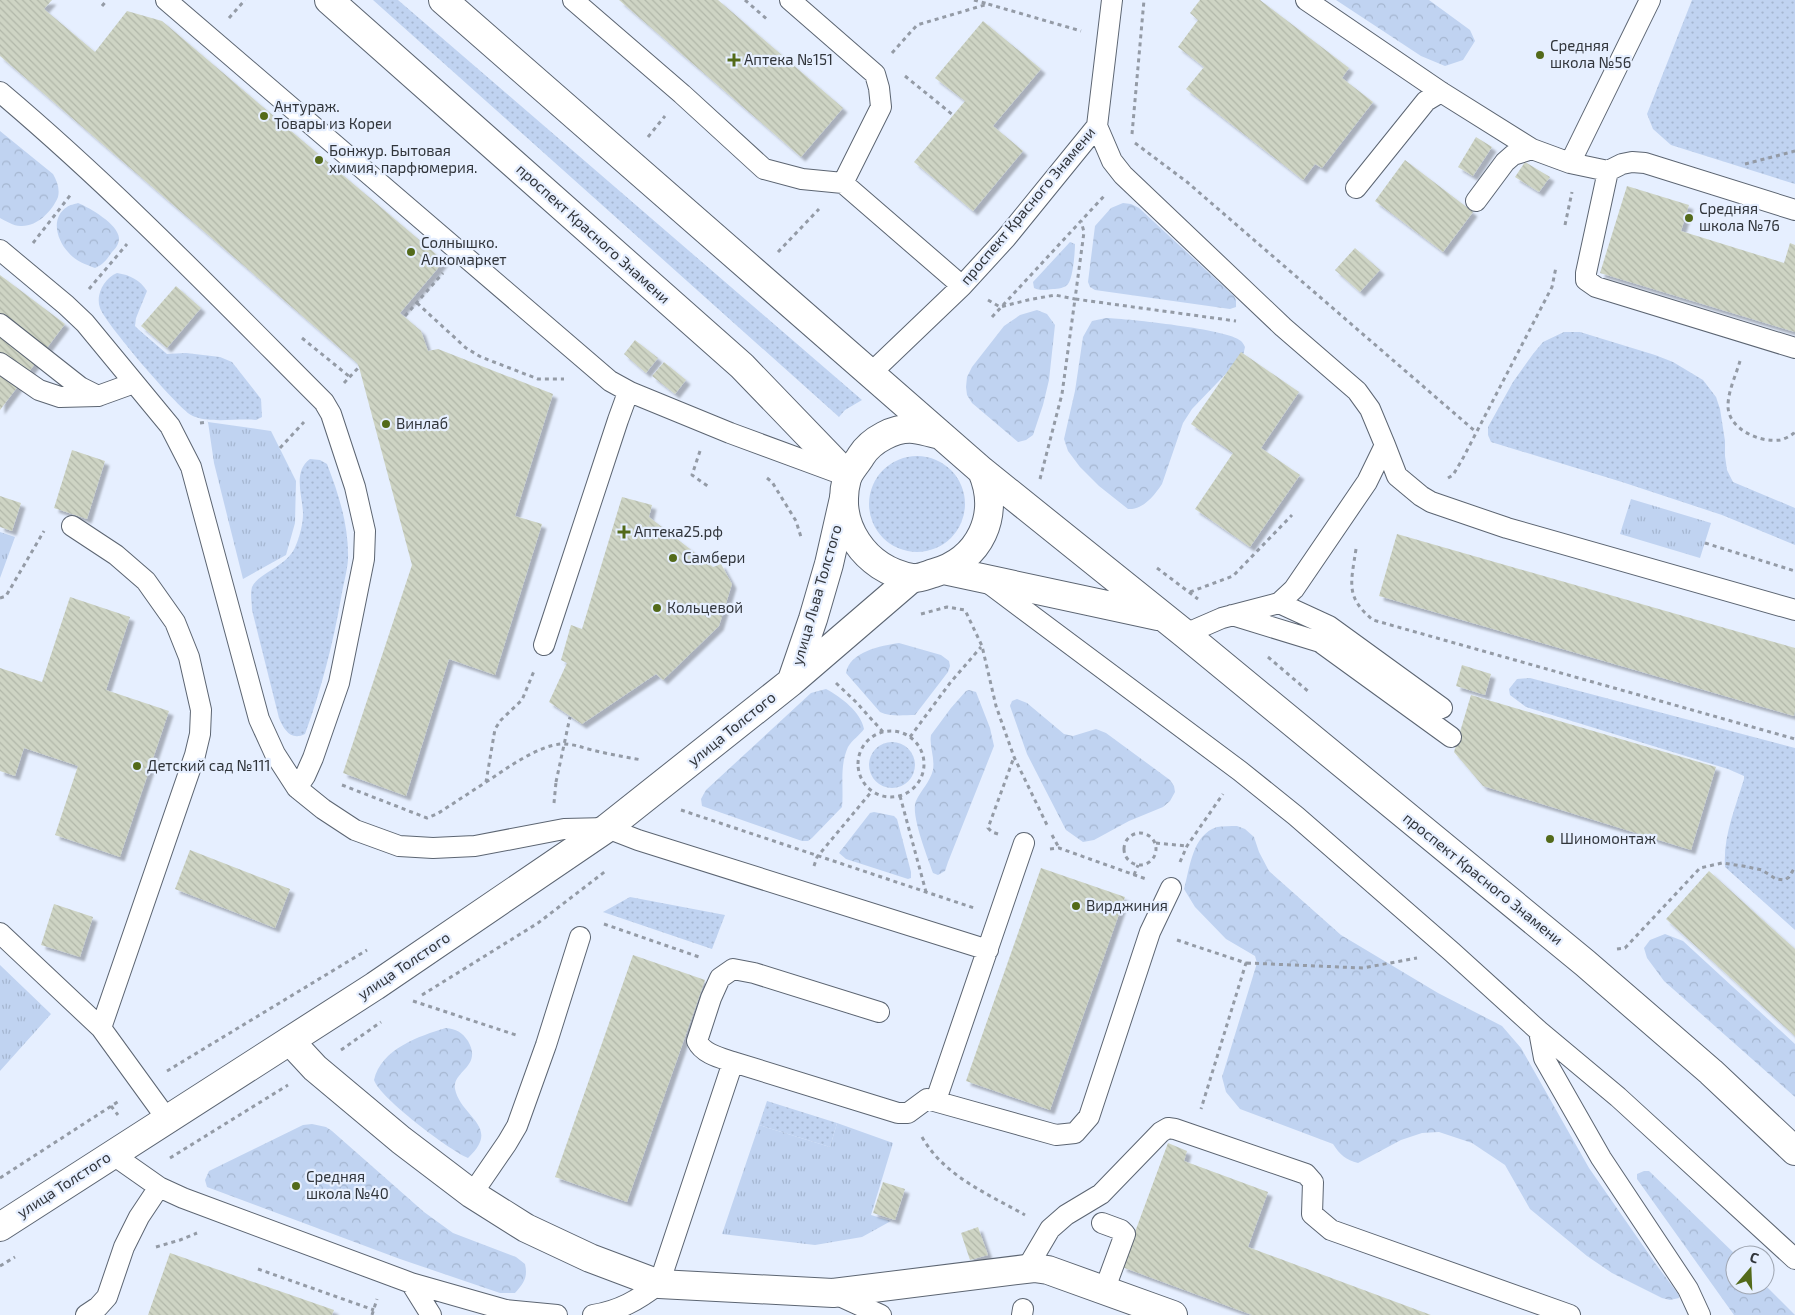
<svg xmlns="http://www.w3.org/2000/svg" width="1795" height="1315" font-family="'Exo 2',sans-serif">
<defs>
<pattern id="grass-dots" width="8" height="8" patternUnits="userSpaceOnUse" patternTransform="scale(1.25)"><rect width="8" height="8" fill="#c0d3f1"/><path d="M2 2h.1M6 6h.1" fill="none" stroke="#a5b6d0" stroke-width="1.8" stroke-linecap="round"/></pattern>
<pattern id="forest-crowns" width="20" height="18" patternUnits="userSpaceOnUse" patternTransform="scale(1.25)"><rect width="20" height="18" fill="#c0d3f1"/><path d="M2 6a3 3 0 1 1 6 0M12 15a3 3 0 1 1 6 0" fill="none" stroke="#a5b6d0"/></pattern>
<pattern id="park-tufts" width="24" height="20" patternUnits="userSpaceOnUse" patternTransform="scale(1.25)"><rect width="24" height="20" fill="#c0d3f1"/><path d="M3 7l-1-3M5 7V3M7 7l1-3M15 17l-1-3M17 17v-4M19 17l1-3" fill="none" stroke="#a5b6d0"/></pattern>
<pattern id="building-back-hatch" width="6" height="6" patternUnits="userSpaceOnUse" patternTransform="scale(1.25)"><rect width="6" height="6" fill="#ced4c4"/><path d="M-1 5l2 2M0 0l6 6M5-1l2 2" fill="none" stroke="#b1b7a9"/></pattern>
<filter id="shadow"><feDropShadow dx="4.5" dy="4.5" stdDeviation="1" flood-color="#0004"/></filter>
</defs>
<rect width="100%" height="100%" fill="#e6efff"/>
<path fill="url(#grass-dots)" d="M373,0H398L862,400L845,410L839,417Z
M1692,0H1795V184L1671,145L1653,129L1647,114Z
M117,273C130,275 140,280 147,291L136,318L135,326L138,329L167,354L186,353L220,357L232,362L261,399L262,417L256,420C237,418 207,424 191,415C177,407 105,323 100,308C95,294 105,278 117,273Z
M1564,332H1580L1655,355L1673,362L1703,380L1716,397L1720,409L1725,441V456L1727,470L1733,482L1795,508V545L1722,515L1622,482L1491,442L1488,435V427L1513,382L1533,354L1543,342Z
M869 504a48 48 0 1 1 96 0a48 48 0 1 1-96 0Z
M310,459L320,460L327,464C339,495 349,526 348,560C347,572 343,586 341,598C333,644 321,690 305,734C291,741 284,730 279,718L252,610C252,603 250,594 252,587C259,572 288,567 296,545C300,536 303,523 303,514C303,497 292,472 310,459Z
M1530,678L1795,748V930L1725,867C1723,836 1735,809 1744,779V776L1728,769L1526,707L1510,695L1509,689L1517,679Z
M869 765a23 23 0 1 1 46 0a23 23 0 1 1-46 0Z
M630,897L725,915L712,949L603,912Z
M767,1101L837,1123L830,1147L759,1125Z"/>
<path fill="url(#forest-crowns)" d="M1336,0H1429L1470,30L1475,41L1463,60L1445,66L1421,56Z
M0,131L53,174C57,181 60,189 58,197C52,211 38,226 22,226C15,227 6,221 0,218Z
M78,203C90,208 118,224 119,238C119,244 116,248 112,252C107,259 103,265 95,268C85,264 75,261 68,252C57,240 50,218 67,207C69,205 75,204 78,203Z
M1123,203L1131,204L1139,208L1234,296L1236,300V307L1230,309L1095,290L1090,287L1088,282L1095,226L1111,208Z
M1070,242L1075,244C1075,252 1073,278 1068,284C1065,288 1058,289 1053,289C1046,290 1040,291 1034,288L1033,282Z
M1037,310L1047,314L1055,325L1049,380L1043,405L1033,435L1026,440L1018,442L972,403L967,395L966,387L967,377L972,367L1004,326L1020,315Z
M1106,318C1128,319 1228,329 1241,341C1243,343 1244,345 1245,347L1243,356L1192,409L1183,423L1162,484C1154,496 1143,510 1128,509L1099,486L1080,467L1068,451L1064,439L1075,391L1083,337L1092,321Z
M899,643L941,655L949,661L950,666L948,672L915,715C904,715 890,717 880,712L846,673C850,651 881,646 899,643Z
M826,689C841,697 861,712 864,729C860,735 852,740 848,747C839,767 844,787 842,807L812,838L808,841H802L702,806L701,799L706,790L811,693Z
M969,690L976,692L990,728L994,746L948,862L945,871L938,875L933,873C928,858 910,814 916,801C921,790 930,782 933,770C935,757 929,746 931,735L951,708L966,691Z
M1017,699L1027,703L1064,734L1073,736L1096,729L1106,733L1170,780L1174,786L1175,792L1170,801L1163,807L1129,821L1094,840L1083,842L1066,830L1027,754L1010,706L1012,701Z
M874,812L894,816L897,819L911,872V878L908,879L846,859L839,853L870,813Z
M1237,826L1245,829L1254,837L1259,852L1269,871L1341,935L1438,993L1502,1026L1521,1048L1589,1168L1655,1263L1679,1295V1298L1670,1300L1662,1298L1612,1273L1587,1256L1530,1209L1505,1165L1472,1143L1439,1132L1422,1133L1401,1140L1358,1163C1346,1160 1340,1155 1333,1144L1240,1109L1226,1092L1222,1077L1257,963L1255,956L1226,939L1195,907L1184,889C1190,868 1192,835 1217,827C1223,826 1231,826 1237,826Z
M1665,934L1683,941L1795,1044V1097L1664,981L1647,958L1644,948L1650,940Z
M446,1028C456,1029 462,1032 468,1041C483,1067 452,1071 455,1089C461,1118 502,1126 468,1158C449,1150 380,1098 374,1080C381,1049 419,1036 446,1028Z
M312,1124L326,1127L332,1131L424,1212L453,1233L516,1257L525,1264C528,1277 524,1283 515,1293H500L400,1259L207,1187L205,1180L209,1171L303,1125Z
M1644,1171H1649L1736,1255L1735,1285H1765L1795,1315H1734L1637,1179V1174Z"/>
<path fill="url(#park-tufts)" d="M208,422L271,431L296,481L295,523L286,555L243,579L214,463Z
M1631,499L1711,523L1700,558L1620,534Z
M0,532L15,537L0,578Z
M0,965L51,1014L0,1071Z
M837,1123L893,1143L871,1215L891,1221L862,1237L815,1245L722,1234L759,1125L830,1147Z"/>
<path fill="url(#building-back-hatch)" filter="url(#shadow)" d="M0,0H52L44,9L95,52L127,11L162,21L444,261L400,313L421,331L428,351L438,349L553,394L515,516L542,524L495,675L449,659L406,796L343,773L412,565L359,367L357,363L328,338L0,56Z
M619,0H718L843,108L801,157Z
M1200,0H1260L1349,68L1342,78L1373,102L1322,168L1315,164L1303,180L1186,89L1204,67L1178,47L1198,20L1190,13Z
M983,21L1041,69L993,126L1023,151L973,211L914,162L965,101L935,78Z
M1476,137L1492,147L1473,176L1458,167Z
M1405,160L1473,212L1443,252L1375,201Z
M1525,162L1550,177L1539,192L1515,177Z
M1627,186L1689,205L1681,231L1784,263L1790,243L1795,245V332L1600,273Z
M1355,248L1380,270L1360,292L1335,270Z
M0,275L65,324L0,410Z
M176,286L201,308L167,348L141,326Z
M635,340L658,358L646,373L624,354Z
M1241,352L1299,392L1261,448L1300,475L1250,547L1195,509L1233,453L1191,424Z
M664,362L686,380L675,394L652,376Z
M72,450L105,461L87,519L54,508Z
M0,496L21,503L12,531L0,527Z
M622,497L652,505L649,517L713,567L721,564L732,584L719,626L663,680L656,674L582,724L549,702L567,663L561,660L571,625L582,629Z
M1397,534L1795,648V711L1794,716L1379,596Z
M70,597L130,617L106,690L169,711L120,857L55,835L78,766L24,748L15,776L0,771V668L42,682Z
M1462,665L1491,674L1485,695L1456,686Z
M1471,695L1716,767L1691,850L1483,786L1454,752Z
M190,850L290,889L275,928L175,889Z
M1041,868L1125,897L1050,1110L966,1081Z
M1709,871L1795,949V1036L1666,919Z
M54,904L93,917L80,957L41,945Z
M633,955L705,980L627,1202L555,1177Z
M1168,1143L1187,1151L1184,1161L1268,1192L1248,1247L1431,1315H1252L1122,1267Z
M883,1182L905,1189L895,1220L873,1213Z
M978,1227L988,1255L970,1260L961,1233Z
M170,1253L334,1310L332,1315H148Z"/>
<g fill="none" stroke-linecap="round" stroke-linejoin="round">
<defs>
<path id="service" d="M166,0L610,381L630,392L730,433L844,475
M573,0L682,94L764,169L802,179L843,183
M790,0L875,74L879,88L881,107L843,183L962,286
M1306,0L1441,92L1532,149L1570,163L1608,171L1622,164L1632,162L1645,163L1795,210
M0,92C115,189 218,296 324,402L331,414L355,487L365,531L364,559L339,683L313,758L305,776L297,788L323,809L355,830L399,846L433,848L475,846L564,829L607,828L638,840L988,950
M1097,126L1112,161L1123,175L1283,327L1357,391L1370,409L1385,445
M1570,163L1650,0
M1608,171L1586,273V280L1596,287L1795,348
M1356,188L1426,101L1441,92
M1476,201L1505,162L1513,155L1532,149
M0,250L66,305L85,323L170,426L191,467L259,719L275,754L297,788
M0,324L80,387L98,396
M0,363L39,390L60,397L98,396L134,383
M870,374L962,286L1006,238L1097,126L1112,0
M72,526L116,555L146,581L175,622L189,657L201,710L200,734L195,755L101,1028
M987,582L1240,771L1296,816L1452,952L1539,1031L1544,1058L1601,1158L1688,1289L1700,1315
M1279,603L1329,626L1442,708
M1232,615L1320,642L1451,737
M1185,634L1222,618L1279,603L1294,589L1367,482L1385,445L1397,476L1421,496L1431,502L1507,528L1795,610
M544,645L618,420L626,398L630,392
M0,933L101,1028L167,1119
M1539,1031L1618,1097L1795,1259
M733,1062C721,1058 703,1054 697,1041L711,998L720,978L733,969L754,973L879,1012
M936,1100L1024,843
M159,1187L183,1198L411,1283
M472,1194L507,1143L517,1126L546,1045L580,937
M1102,1223L1121,1230L1125,1234L1104,1291
M1027,1268L1050,1229L1066,1215L1101,1194L1161,1132L1168,1128L1175,1129L1306,1174L1313,1182L1312,1214L1331,1230L1570,1315
M833,1293L881,1315
M86,1315L98,1307L107,1297L124,1247L139,1217L159,1187L112,1154
M431,1315L411,1283L506,1310L557,1315
M593,1315C619,1311 638,1300 659,1284L733,1062L898,1113H908L927,1099L1056,1135L1075,1133L1089,1117L1150,932L1171,888
M1022,1315L1023,1309"/>
<path id="minor" d="M290,1041L315,1068L401,1140L472,1194L526,1228L590,1258L659,1284L833,1293L1034,1268L1048,1270L1173,1315"/>
<path id="secondary" d="M792,680L813,619L829,564L844,498
M0,1227L375,986L607,828L791,682L912,578"/>
<path id="primary" d="M329,0L742,366L848,476
M443,0L982,471L1185,634L1585,963L1711,1072L1795,1151
M940,435C932,433 923,430 914,429C895,427 871,440 861,456C857,463 850,470 847,478C834,525 865,569 912,578C919,579 927,575 934,573C980,560 1001,515 982,471
M944,570L1158,616"/>
</defs>
<use href="#service" stroke="#5c6572" stroke-width="22"/>
<use href="#minor" stroke="#5c6572" stroke-width="30"/>
<use href="#secondary" stroke="#5c6572" stroke-width="30"/>
<use href="#primary" stroke="#5c6572" stroke-width="30"/>
<path stroke="#949ba6" stroke-width="3" stroke-dasharray="4 4" stroke-linecap="butt" d="M745,0L769,21
M974,0L988,4
M102,6L107,0
M229,18L245,0
M892,53L917,25L988,4L1081,31
M905,76L953,115
M1132,134L1144,0
M648,137L665,116
M1135,143L1187,182L1476,432
M1745,164L1795,151
M1565,225L1572,192
M33,243L72,193
M778,252L819,209
M89,289L127,244
M988,300L1000,307L1028,300L1055,295L1075,299L1084,232L1081,221
M417,303L466,348L481,357L538,379H564
M405,316L443,273
M992,317L1105,195
M302,338L350,377
M1740,361C1736,375 1728,391 1728,406C1728,429 1760,443 1780,440C1785,439 1790,436 1794,433L1795,431
M344,383L359,367
M200,423L208,422
M280,448L304,422
M700,451L692,475L709,487
M767,478L772,482L796,521L801,537
M1448,478L1453,475L1462,460L1552,287L1556,267
M1040,479L1062,394L1075,299L1236,321
M1705,543L1795,571
M1356,549C1351,583 1345,597 1373,620L1795,739
M1157,568L1198,599
M1190,592L1233,576L1292,515
M0,598L6,596L44,531
M921,614L947,607L965,610L982,646L996,706L1014,757L1047,825
M1268,657L1309,692
M836,683L856,702L883,732
M858 764a33 33 0 1 1 66 0a33 33 0 1 1-66 0Z
M910,737L950,683L981,647
M486,782C506,769 538,745 562,744C573,744 581,747 592,750C608,754 625,757 642,760
M342,785L427,818L437,814L486,782L495,729L501,720L522,700L534,671
M900,796L926,892
M554,803L556,782
M681,810L974,908
M1124 849a16 16 0 1 1 32 0a16 16 0 1 1-32 0Z
M998,834L992,832L988,828L1014,757
M1052,835L1059,848
M1156,843L1187,846
M1050,849L1059,848L1146,879
M1180,862L1187,846L1223,794
M814,866L817,857L872,791
M1134,875L1138,865
M604,924L702,958
M1177,940L1246,963L1201,1109
M1617,949L1625,948L1700,868L1722,863L1743,866L1762,870L1776,879L1785,880L1789,877L1795,867
M1247,963L1363,968L1417,958
M422,995L538,923L607,870
M413,1001L519,1036
M341,1050L381,1022
M167,1071L367,950
M111,1106L118,1115
M922,1137C944,1176 988,1194 1025,1215
M170,1158L288,1085
M0,1178L119,1101
M156,1247L180,1240L197,1233
M0,1266L15,1257
M258,1269L374,1310
M372,1315L377,1299"/>
<use href="#service" stroke="#fff" stroke-width="20"/>
<use href="#minor" stroke="#fff" stroke-width="28"/>
<use href="#secondary" stroke="#fff" stroke-width="28"/>
<use href="#primary" stroke="#fff" stroke-width="28"/>
<path stroke="#949ba6" stroke-width="3" stroke-dasharray="4 4" stroke-linecap="butt" d="M556,782L570,717"/>
</g>
<g fill="#536a1a" stroke="#e6efff" stroke-width="2">
<circle cx="1540" cy="55" r="5"/>
<path d="M731.5 52.5h5v5h5v5h-5v5h-5v-5h-5v-5h5z"/>
<circle cx="264" cy="116" r="5"/>
<circle cx="319" cy="160" r="5"/>
<circle cx="1689" cy="218" r="5"/>
<circle cx="411" cy="252" r="5"/>
<circle cx="386" cy="424" r="5"/>
<path d="M621.5 524.5h5v5h5v5h-5v5h-5v-5h-5v-5h5z"/>
<circle cx="673" cy="558" r="5"/>
<circle cx="657" cy="608" r="5"/>
<circle cx="137" cy="766" r="5"/>
<circle cx="1550" cy="839" r="5"/>
<circle cx="1076" cy="906" r="5"/>
<circle cx="296" cy="1186" r="5"/>
</g>
<g text-anchor="middle" stroke-width="4.5" stroke-linejoin="round" paint-order="stroke">
<g font-size="15" fill="#31353b" stroke="#e6efff" text-anchor="start">
<text x="1550" y="51">Средняя<tspan x="1550" dy="17">школа №56</tspan></text>
<text x="744" y="65">Аптека №151</text>
<text x="274" y="112">Антураж.<tspan x="274" dy="17">Товары из Кореи</tspan></text>
<text x="329" y="156">Бонжур. Бытовая<tspan x="329" dy="17">химия, парфюмерия.</tspan></text>
<text x="1699" y="214">Средняя<tspan x="1699" dy="17">школа №76</tspan></text>
<text x="421" y="248">Солнышко.<tspan x="421" dy="17">Алкомаркет</tspan></text>
<text x="396" y="429">Винлаб</text>
<text x="634" y="537">Аптека25.рф</text>
<text x="683" y="563">Самбери</text>
<text x="667" y="613">Кольцевой</text>
<text x="147" y="771">Детский сад №111</text>
<text x="1560" y="844">Шиномонтаж</text>
<text x="1086" y="911">Вирджиния</text>
<text x="306" y="1182">Средняя<tspan x="306" dy="17">школа №40</tspan></text>
</g>
<g font-size="15" fill="#31353b" stroke="#e6efff">
<text transform="translate(1028 206) rotate(-50)" y="5">проспект Красного Знамени</text>
<text transform="translate(593 234) rotate(42)" y="5">проспект Красного Знамени</text>
<text transform="translate(817 595) rotate(-74)" y="5">улица Льва Толстого</text>
<text transform="translate(732 729) rotate(-39)" y="5">улица Толстого</text>
<text transform="translate(1483 879) rotate(39)" y="5">проспект Красного Знамени</text>
<text transform="translate(404 966) rotate(-34)" y="5">улица Толстого</text>
<text transform="translate(64 1185) rotate(-33)" y="5">улица Толстого</text>
</g>
</g>
<g transform="translate(1750 1270) rotate(19)"><circle r="24" fill="#e6efff" stroke="#9ea5b1"/>
<path d="M0-4L9 19L0 12L-9 19Z" fill="#536a1a"/>
<text y="-8" font-size="14" font-weight="bold" text-anchor="middle" fill="#31353b">С</text>
</g>
</svg>
